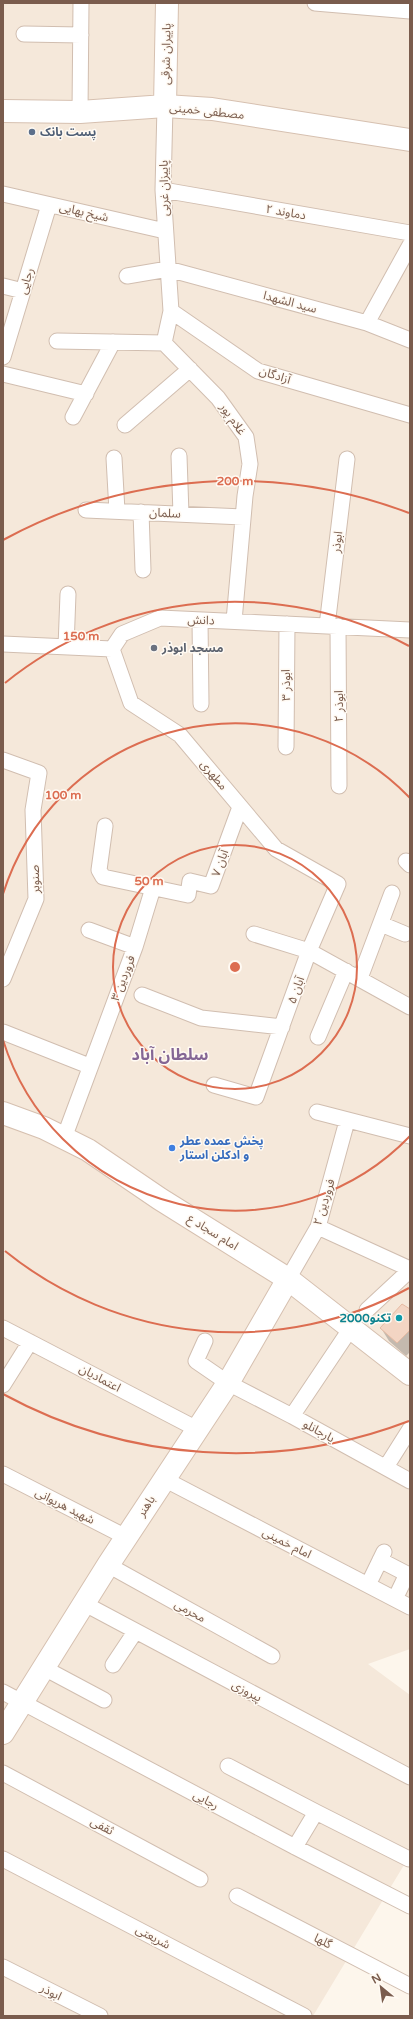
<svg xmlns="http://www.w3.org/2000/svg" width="413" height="2019" font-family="'Varela Round','Noto Sans Arabic',sans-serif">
<rect width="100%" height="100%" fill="#fdf6ec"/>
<path fill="#f5e8da" d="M3,3H410V1649L368,1664L410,1695V1855L313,2016H3Z"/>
<path fill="#0003" d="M410,1310V1352L406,1356L389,1341L381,1328Z"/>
<path fill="#f3d5c3" stroke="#e6bba3" d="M402,1304L410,1309V1330L397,1343L380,1328Z"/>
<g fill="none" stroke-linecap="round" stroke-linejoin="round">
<defs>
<path id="street" d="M315,3L410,11
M24,34L81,35
M165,106L163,190L171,311L258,371L410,415
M80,112L81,3
M163,190L410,233
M3,194L165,231
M127,276L168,269L367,323L410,340
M3,286L23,291
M367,323L410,245
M57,341L164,343
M164,343L218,398L246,437L250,464L245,496L234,621
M164,343L171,311
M3,357L49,205
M3,374L86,394
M73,417L113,342
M125,425L190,369
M179,456L181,514
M114,458L117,511
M86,510L243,517
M141,512L143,570
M200,620L201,704
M327,626L347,459
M338,626L339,786
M3,644L112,649L122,634L160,618L410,630
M66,647L68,594
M112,649L131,703L180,735L276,849L338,884L309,951L256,1097L214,1085
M286,747L287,624
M3,760L39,773L33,810L36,899L3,979
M105,826L99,870L103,877L188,895L190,881L211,886L240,807
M406,861L410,865
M381,924L405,934
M89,930L135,947
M254,934L309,951L410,1007
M360,978L392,893
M142,995L201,1018L282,1027
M3,1032L89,1066
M318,1037L346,971
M317,1112L410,1136
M64,1138L135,947L153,888
M318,1227L410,1269
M288,1279L318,1227L347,1121
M367,1310L410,1270
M3,1328L197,1429
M205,1341L196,1361L228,1383L292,1416L410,1481
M3,1385L30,1342
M292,1416L351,1328
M386,1467L410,1429
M3,1474L126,1537
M164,1479L410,1607
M380,1560L407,1574L395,1599
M108,1565L272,1656
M368,1585L384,1552
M85,1604L410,1777
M113,1665L135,1632
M44,1668L104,1700
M3,1692L295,1847L410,1906
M228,1766L316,1812L409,1859
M3,1773L200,1879
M295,1847L316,1812
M3,1859L304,2016
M237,1896L410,1986
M3,1967L100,2016"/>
<path id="secondary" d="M165,106L167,3
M3,111L80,112L165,106L212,109L410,140
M3,1113L44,1128L88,1150L160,1199L288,1279L410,1374
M3,1733L108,1565L228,1383L288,1279"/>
</defs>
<use href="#street" stroke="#d1beb0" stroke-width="17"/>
<use href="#secondary" stroke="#d6c0b0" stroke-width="24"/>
<use href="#street" stroke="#fff" stroke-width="15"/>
<use href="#secondary" stroke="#fff" stroke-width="22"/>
</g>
<g fill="none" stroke="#dc6d51" stroke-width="2">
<circle cx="235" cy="967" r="122"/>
<path d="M410 1136A243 243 0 0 1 3 1040M3 894A243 243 0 0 1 410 798"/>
<path d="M409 1288A365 365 0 0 1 5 1251M5 683A365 365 0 0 1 409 646"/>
<path d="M409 1421A486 486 0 0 1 3 1394M3 540A486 486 0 0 1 409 513"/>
</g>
<circle fill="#5c6f8a" stroke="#fffaf3" stroke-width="1.5" cx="32" cy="132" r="4"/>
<circle fill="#6b7280" stroke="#fffaf3" stroke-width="1.5" cx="154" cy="648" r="4"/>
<circle fill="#3f7fe0" stroke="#fffaf3" stroke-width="1.5" cx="172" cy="1148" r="4"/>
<circle fill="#0f9aa8" stroke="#fffaf3" stroke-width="1.5" cx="399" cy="1318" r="4"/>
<g text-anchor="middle" stroke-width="3" stroke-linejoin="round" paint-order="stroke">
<g font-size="12" fill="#7a5c4d" stroke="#fffaf3">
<text transform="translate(166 54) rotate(-89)" y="4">پاییران شرقی</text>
<text transform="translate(207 111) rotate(6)" y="4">مصطفی خمینی</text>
<text transform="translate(164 188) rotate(-91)" y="4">پاییزان غربی</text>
<text transform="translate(84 212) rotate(13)" y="4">شیخ بهایی</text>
<text transform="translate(286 212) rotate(10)" y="4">دماوند ۲</text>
<text transform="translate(26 281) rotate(-73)" y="4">رجایی</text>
<text transform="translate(290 302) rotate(15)" y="4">سید الشهدا</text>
<text transform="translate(275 375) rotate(18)" y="4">آزادگان</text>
<text transform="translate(233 419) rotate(55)" y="4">غلام پور</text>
<text transform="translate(165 513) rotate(3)" y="4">سلمان</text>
<text transform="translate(337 542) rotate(-83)" y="4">ابوذر</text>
<text transform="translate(201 620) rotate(2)" y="4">دانش</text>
<text transform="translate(286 685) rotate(-90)" y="4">ابوذر ۳</text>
<text transform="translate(339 706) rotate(-90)" y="4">ابوذر ۲</text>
<text transform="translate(214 775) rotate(50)" y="4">مطهری</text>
<text transform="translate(220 863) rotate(-70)" y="4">آبان ۷</text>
<text transform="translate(35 879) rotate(-92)" y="4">صنوبر</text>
<text transform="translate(123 978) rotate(-69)" y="4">فروردین ۳</text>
<text transform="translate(296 990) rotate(-70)" y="4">آبان ۵</text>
<text transform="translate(324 1202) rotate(-73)" y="4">فروردین ۲</text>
<text transform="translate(213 1232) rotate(32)" y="4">امام سجاد ع</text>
<text transform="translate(100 1378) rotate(28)" y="4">اعتمادیان</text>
<text transform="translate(319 1431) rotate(29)" y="4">یارجانلو</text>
<text transform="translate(65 1506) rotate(27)" y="4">شهید هریوانی</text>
<text transform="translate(146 1506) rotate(-57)" y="4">باهنر</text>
<text transform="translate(287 1543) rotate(27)" y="4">امام خمینی</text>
<text transform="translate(190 1611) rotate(29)" y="4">محرمی</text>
<text transform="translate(247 1691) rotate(28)" y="4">پیروزی</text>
<text transform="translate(206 1800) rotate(28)" y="4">رجایی</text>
<text transform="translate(102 1826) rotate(28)" y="4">ثقفی</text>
<text transform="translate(153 1937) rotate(28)" y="4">شریعتی</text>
<text transform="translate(323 1941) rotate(27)" y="4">گلها</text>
<text transform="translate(51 1992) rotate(27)" y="4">ابوذر</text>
</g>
<g font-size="12" font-weight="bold" fill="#4e5e75" stroke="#fffaf3" text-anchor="start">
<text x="40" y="136">پست بانک</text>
</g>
<g font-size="12" font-weight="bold" fill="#5b616d" stroke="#fffaf3" text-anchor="start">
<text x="162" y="652">مسجد ابوذر</text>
</g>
<g font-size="12" font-weight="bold" fill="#366cbe" stroke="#fffaf3" text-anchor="start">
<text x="180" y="1145">پخش عمده عطر<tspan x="180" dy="14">و ادکلن استار</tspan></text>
</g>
<g font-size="12" font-weight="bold" fill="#0d838f" stroke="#fffaf3" text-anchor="end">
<text x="391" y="1322">تکنو2000</text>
</g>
<g font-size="16" font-weight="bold" fill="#846695" stroke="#fffaf3">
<text x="170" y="1060">سلطان آباد</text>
</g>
</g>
<circle cx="235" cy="967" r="6" fill="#dc6d51" stroke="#fffaf3" stroke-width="2"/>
<g font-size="12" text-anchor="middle" font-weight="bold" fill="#dc6d51" stroke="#fffaf3" stroke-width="3" stroke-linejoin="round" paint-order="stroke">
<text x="235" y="485">200 m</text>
<text x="81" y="640">150 m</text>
<text x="63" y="799">100 m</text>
<text x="149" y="885">50 m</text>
</g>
<rect width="413" height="2019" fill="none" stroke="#7a5c4d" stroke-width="8"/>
<g transform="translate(381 1987) rotate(331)" stroke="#fffaf3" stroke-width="3" paint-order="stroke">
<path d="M0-3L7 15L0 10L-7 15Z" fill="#7a5c4d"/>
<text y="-6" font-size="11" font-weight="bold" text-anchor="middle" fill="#7a5c4d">N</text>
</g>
</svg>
